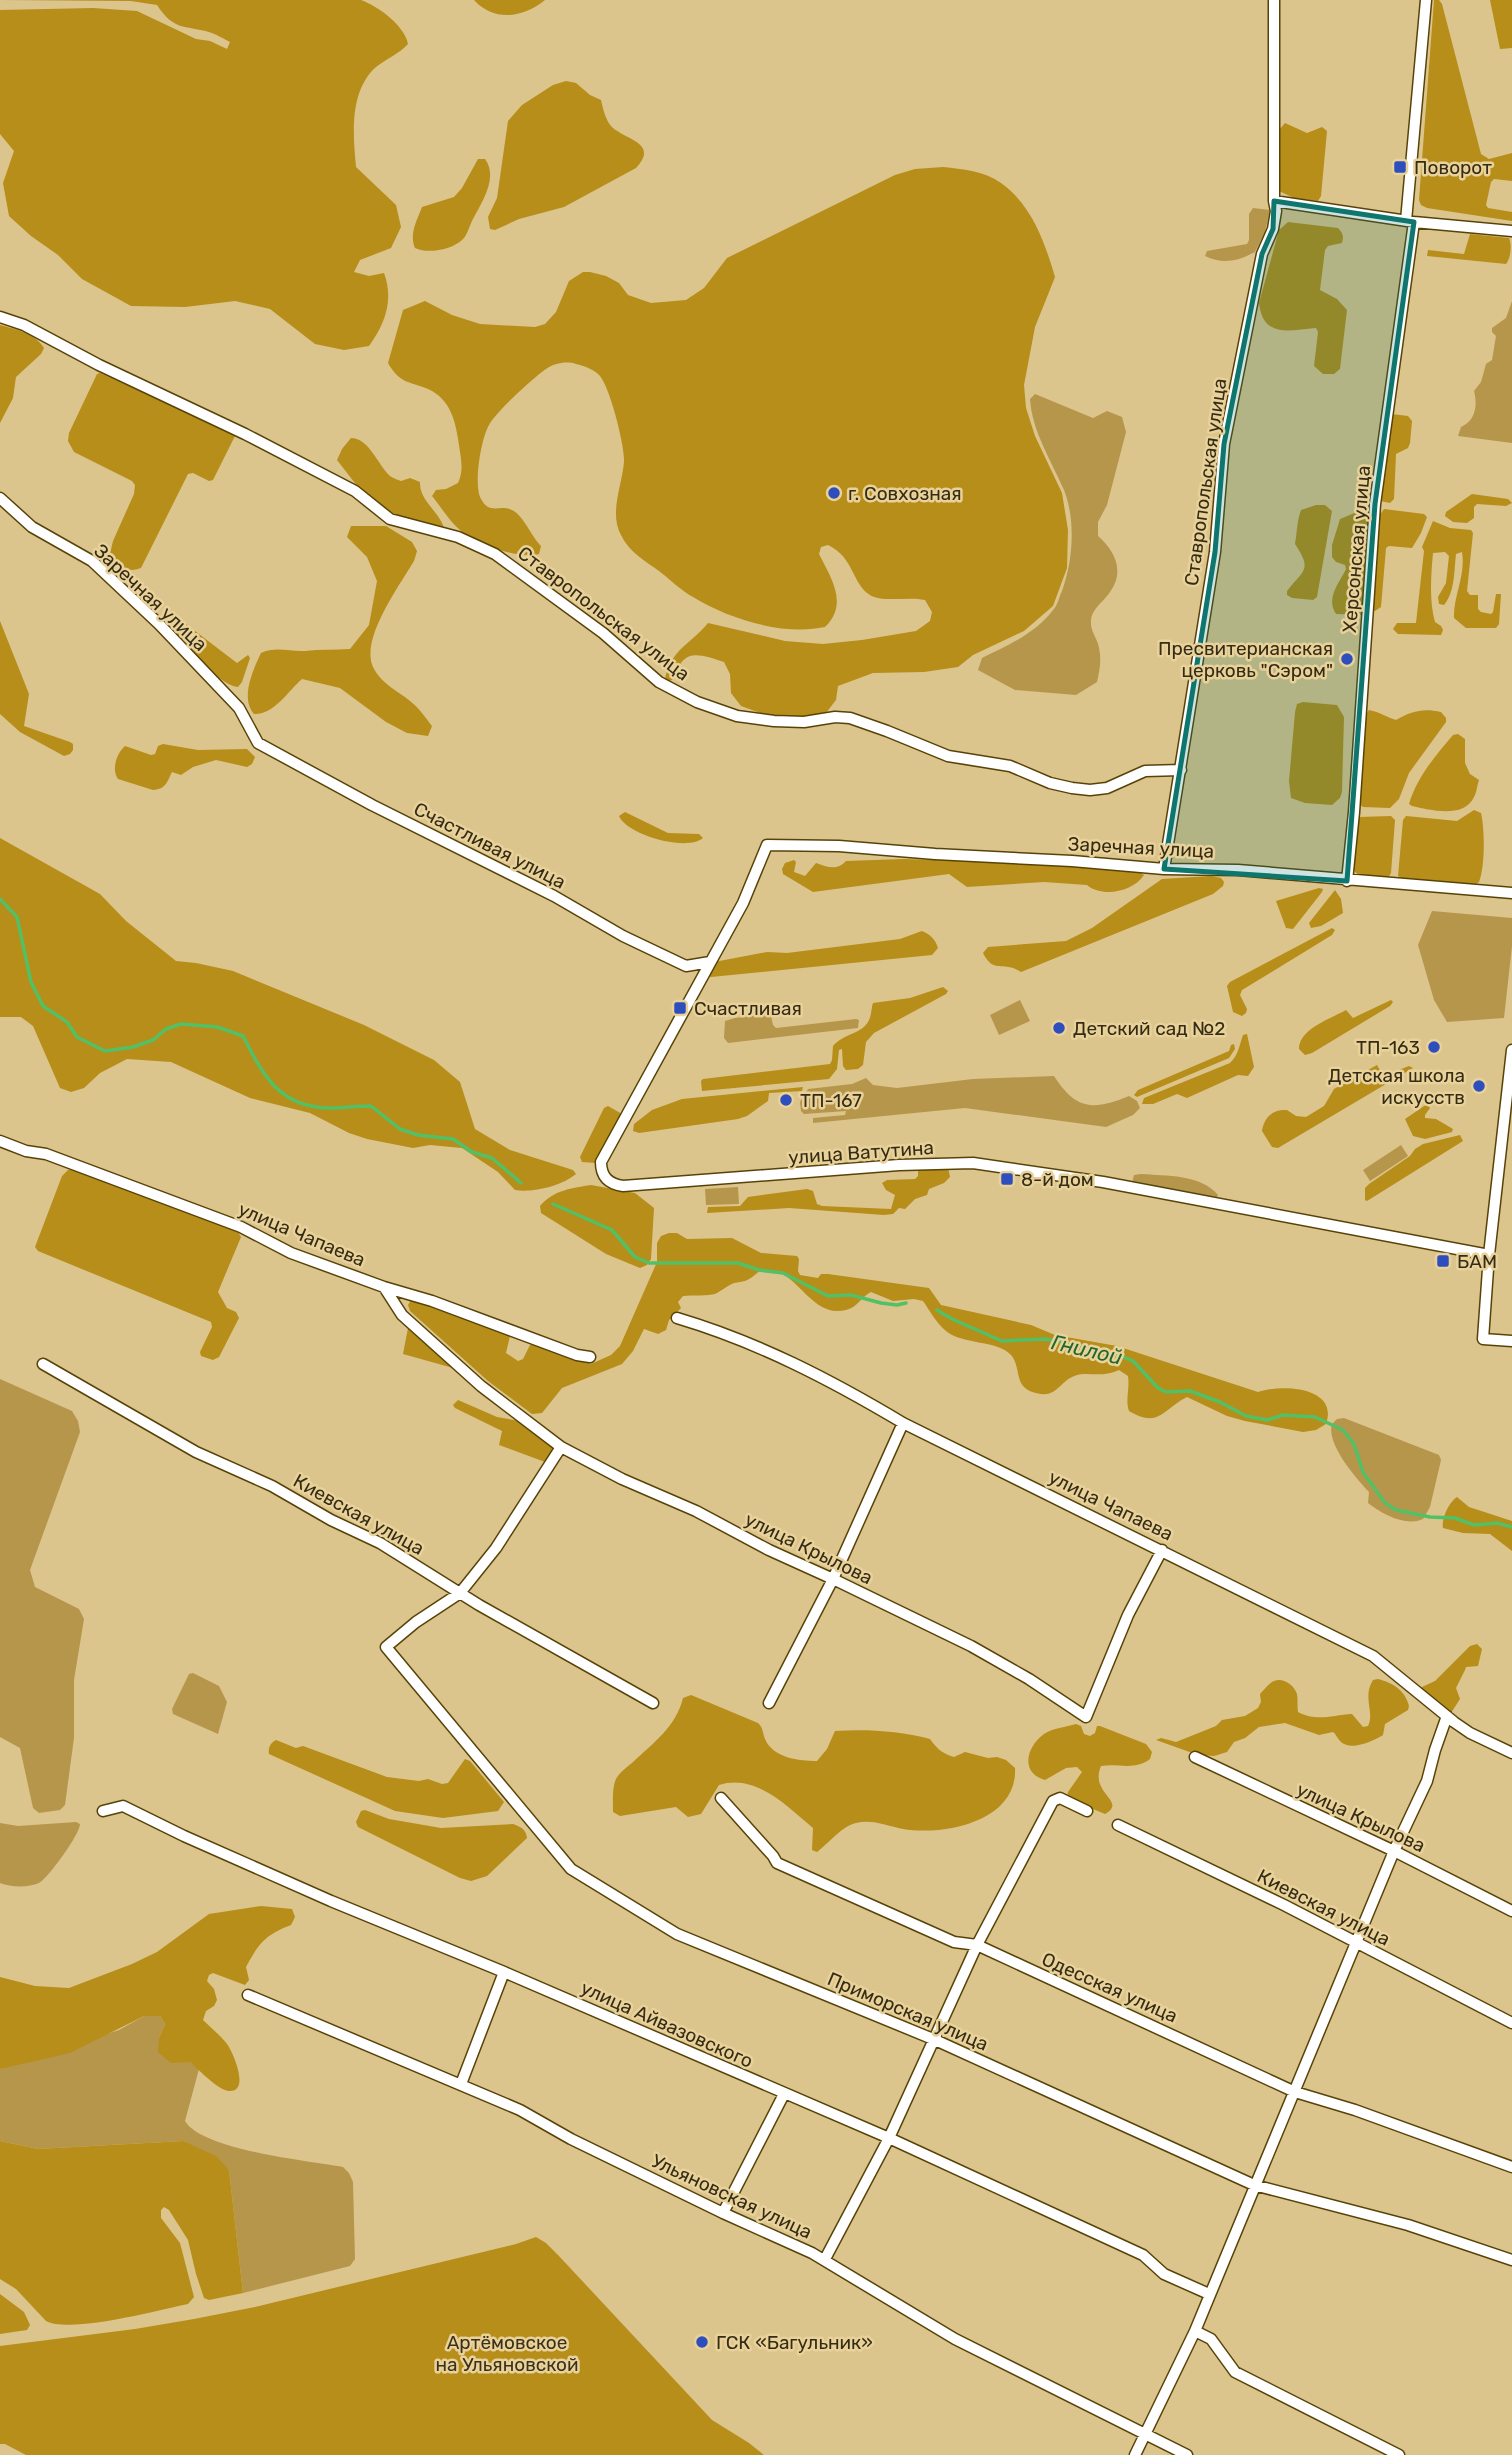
<svg xmlns="http://www.w3.org/2000/svg" width="1512" height="2455" font-family="Rubik,sans-serif">
<rect width="100%" height="100%" fill="#dcc48d"/>
<path fill="#b6964b" d="M1253,208L1270,210L1265,232L1255,252C1238,261 1223,265 1205,256L1207,251L1247,244L1249,240V214Z
M1512,301V443L1458,436L1461,427C1475,421 1478,406 1474,391L1481,382L1486,364L1492,360L1496,336L1492,332V328L1506,318Z
M1035,394L1093,418L1107,411L1122,417L1126,432L1107,505L1098,522V536C1115,551 1125,571 1110,592C1103,603 1090,609 1091,624C1091,631 1096,637 1098,644C1102,657 1100,669 1097,682L1076,695L1015,690L978,670L982,658C1007,646 1036,633 1053,610C1058,605 1059,597 1062,591C1073,560 1076,521 1064,490C1051,460 1032,431 1030,399Z
M1432,911L1512,918V946L1504,1018L1447,1022L1434,1000L1418,945Z
M1020,1000L1030,1021L999,1035L990,1015Z
M768,1014L771,1016L773,1025L776,1028L856,1019L859,1020L858,1028L728,1043L724,1038L725,1021L735,1018Z
M1054,1076C1076,1110 1093,1111 1129,1096L1137,1101L1140,1108L1133,1115L1106,1127L965,1108L813,1123V1118L845,1115L846,1111L804,1114L801,1111L800,1102L808,1089L852,1084L866,1078L873,1085L897,1088L973,1079Z
M1401,1145L1408,1156L1370,1181L1363,1170Z
M1141,1174C1166,1176 1201,1174 1218,1195L1216,1199L1132,1183L1134,1175Z
M738,1187L739,1204L706,1205L705,1189Z
M0,1379L72,1411L78,1421L80,1432L30,1570L35,1587L79,1609L84,1619L74,1680V1738L65,1805L60,1810L39,1813L33,1808L20,1748L0,1737Z
M1344,1418L1439,1455L1441,1460L1430,1507L1423,1519C1406,1527 1382,1514 1368,1503L1369,1492C1356,1478 1326,1444 1332,1424L1337,1419Z
M193,1673L219,1686L227,1702L218,1734L173,1714L172,1709L189,1674Z
M76,1822L80,1824C80,1834 49,1877 39,1883C28,1888 10,1887 0,1883V1823L18,1826Z
M153,2014L160,2016L165,2024L159,2038L171,2062H190L199,2069L185,2121C202,2150 309,2161 343,2167L349,2173L353,2182L355,2259L350,2266L243,2293L229,2170L183,2141L38,2149L0,2141V2069L119,2030L144,2016Z"/>
<path fill="#b68e19" d="M0,0H361C378,6 405,26 408,44C399,54 386,59 376,67C349,91 353,135 356,167L396,205L401,227L391,248L360,260L354,272L369,276L384,273C394,300 385,324 369,346L344,350L315,344L270,309L235,301L185,307L131,306L82,279L58,255L31,236L9,216L3,183L14,151L0,134V10L93,8L137,11L196,39L210,41L227,49L230,42C224,39 216,34 209,32C184,25 174,31 157,5L131,1Z
M474,0H545C523,18 494,22 474,0Z
M1434,0H1439L1442,4L1481,154L1489,159L1512,153V181L1494,179L1491,182L1486,205L1488,208L1512,212V221L1427,208L1421,205L1419,200Z
M1490,0H1512V48L1500,49Z
M566,81L576,83L590,95L601,100C603,108 605,119 611,126C624,140 660,142 636,168L564,207L519,219L495,230L490,229L488,217L497,198L508,121L522,105L553,85Z
M1285,123L1307,133L1322,127L1327,131L1321,196L1318,201L1294,198L1279,191V130Z
M478,159H485C499,178 481,203 472,221C469,227 467,236 462,240C451,250 428,254 415,248C409,234 417,220 422,207L454,197L462,188Z
M943,167C962,169 985,171 1001,183C1032,205 1045,243 1055,277L1035,327L1024,385L1026,408L1035,436L1062,493L1068,530L1067,568L1053,606L1024,631L973,655L958,667L924,672L873,673L838,686L836,700L826,713L797,718L763,714L741,706L731,693L730,674L724,662C700,654 682,647 675,678L668,682L665,679C671,649 690,645 708,623L785,641L823,644L862,640L916,631L930,621L932,612L925,600C908,596 883,603 870,595C852,584 854,557 828,545L821,547L819,554C831,578 849,604 825,627C783,636 729,619 693,597C680,590 670,579 659,571C644,560 629,552 621,535C609,513 622,486 624,462C625,446 610,388 600,376C594,369 584,366 576,364C567,361 554,363 546,369C534,377 496,412 489,425C481,439 474,482 480,497C489,516 499,504 512,510C524,516 531,536 541,546L539,554C519,559 477,545 461,531C450,522 441,507 432,496L436,490L446,489L458,483C464,470 461,460 459,445C456,423 451,399 428,389C409,381 400,384 388,363L403,310L425,301L452,315L480,324L535,327L545,324L556,312L569,281L583,272H590L606,276L619,283L628,295L651,303L686,300L704,288L727,258L895,175L915,169Z
M1288,222L1338,228C1343,233 1344,236 1342,243L1328,246L1325,250L1320,290L1337,299L1347,310L1340,369L1334,374H1323L1314,366L1318,332L1316,328C1290,330 1263,339 1259,303L1279,230Z
M1470,234L1509,238C1512,244 1511,258 1506,264L1427,256L1428,250L1464,254Z
M0,325C15,329 36,334 44,348L41,354L16,377L13,398L0,423Z
M100,373L232,433L235,436L213,480L209,481L193,473L188,474L141,568C126,574 118,565 110,554L113,541L134,494L135,485L132,481L74,452L68,441L69,433L97,374Z
M1392,414L1408,416L1412,421L1410,443L1408,448L1396,454L1394,499L1390,503L1380,501Z
M351,438C369,438 378,465 390,476C391,477 400,481 401,481L410,478L420,482C419,501 439,511 444,528L441,529L394,516L358,487L337,460L342,449Z
M1472,494L1508,499L1512,503L1506,506L1477,504L1474,507V518L1467,523L1453,522L1445,516L1446,512Z
M1316,505H1325L1332,511L1317,597L1313,600L1292,598L1287,595V591C1303,570 1313,571 1295,544C1297,533 1297,520 1301,510Z
M1364,509L1369,510L1371,514L1365,610L1362,615L1336,614C1325,598 1340,582 1346,569L1345,565L1336,562L1332,557V545L1340,519Z
M1384,509L1424,514L1427,517L1421,533L1412,548L1389,546L1386,548L1381,607L1375,611L1371,608L1379,516Z
M1433,521L1450,528L1471,530L1473,533L1467,591L1470,595H1478V609L1481,612L1491,614L1493,612L1496,594H1501L1499,624L1496,628H1466L1454,618C1453,597 1466,575 1462,552L1456,554C1454,571 1455,592 1444,605L1439,604L1438,597L1446,583L1449,556L1445,552L1433,553C1431,574 1429,602 1435,622L1441,626L1443,630L1441,635L1398,634L1393,629L1397,623H1416L1424,551L1422,547Z
M351,526H386L412,542L417,551L414,561C400,585 358,641 374,669C382,684 398,691 410,701C419,708 425,717 432,726L428,736L407,733L386,722L340,688L302,679C288,691 274,715 254,714C240,698 253,670 261,653C276,646 290,652 305,651C320,649 335,650 350,649L369,625L377,581L367,557L347,537Z
M175,618H178L237,663L248,655L250,658L242,682L238,687C217,685 185,643 170,627Z
M0,621L29,694L24,726L70,742L73,744V750L70,754L64,756L20,732L0,714Z
M1303,702L1337,705L1344,717L1342,792L1340,798L1332,805L1305,803L1291,798L1289,781L1295,712L1297,704Z
M1369,710C1380,712 1386,717 1396,720C1412,711 1423,708 1441,712L1446,718V722L1409,773L1399,799L1390,808L1363,807L1359,804L1366,714Z
M1458,734L1465,739V763L1470,774L1479,780C1477,785 1477,792 1474,797C1464,819 1430,810 1412,806L1409,804C1417,777 1436,755 1453,735Z
M163,744L198,750L247,749L255,757L252,764L247,767L216,760L193,767L181,775L172,772C167,782 166,789 153,790L118,779C111,769 117,753 125,746L151,755L155,754L158,746Z
M1474,810L1481,813C1485,830 1485,867 1479,882L1474,885L1403,879L1398,876L1403,820L1406,816L1457,821Z
M625,812L668,833L699,834L703,838C687,852 627,835 619,816Z
M1391,816L1395,820L1391,873L1388,878C1376,877 1360,881 1353,869L1357,821L1359,817Z
M0,838L100,894L126,921L176,961L196,963L233,971L364,1025L434,1060L460,1082L475,1129L510,1150L573,1170L576,1174C562,1186 532,1193 515,1190L498,1172L462,1148L430,1145L413,1148L367,1139L349,1133L310,1113L250,1098L171,1062L127,1059L100,1073L84,1088L71,1092L60,1088L33,1026L21,1017H0Z
M904,859L1056,864L1139,872L1144,875C1133,892 1102,898 1087,885L1044,882L967,887L949,874L813,892L783,874L782,869L785,863L794,860L796,862L794,872L805,876L816,863C827,867 837,871 846,861Z
M1211,876L1221,878L1224,882L1223,886L1213,894L1021,972C1003,960 994,975 983,953L988,947L1066,941L1092,928L1162,879Z
M1319,888L1323,889L1322,892L1293,929L1286,928L1276,901Z
M1335,890L1341,899L1343,913L1321,926L1311,928L1309,923Z
M1332,928L1335,930L1332,935L1242,990L1240,995L1247,1009L1246,1013L1242,1016L1233,1012L1227,986L1230,982Z
M922,931C931,935 935,939 938,948L932,955L711,977L707,976L714,962L767,952L787,953L900,939Z
M943,987L948,991L946,994L874,1033L866,1042L863,1065L858,1069L846,1070L843,1066L842,1049L839,1050L837,1069L829,1079L702,1091L701,1081L703,1079L830,1064L832,1060L833,1046C844,1033 863,1034 869,1020C872,1014 871,1008 873,1003L910,998Z
M1391,1000L1393,1002L1390,1006L1312,1053L1305,1055L1299,1049C1299,1029 1330,1019 1346,1010L1353,1018Z
M1247,1034L1254,1067L1248,1076L1238,1075L1187,1098L1177,1094L1153,1104H1142L1144,1098L1230,1063C1239,1054 1239,1046 1243,1035Z
M1234,1044L1235,1049L1229,1058L1137,1097L1134,1095L1138,1090L1229,1051L1231,1045Z
M1377,1065L1382,1074H1389L1409,1066L1413,1068L1278,1148L1272,1147L1262,1131C1264,1117 1273,1109 1287,1110L1296,1116L1306,1117L1324,1106L1334,1089Z
M803,1087L802,1091L769,1093L768,1101L747,1116L738,1119L639,1133L633,1131L634,1124L652,1110L682,1099Z
M1427,1104L1430,1108L1425,1115V1118L1436,1119L1453,1129L1452,1132L1425,1139L1413,1136L1405,1119Z
M608,1106L622,1114L596,1163L582,1162L580,1157L604,1108Z
M1460,1135L1463,1141L1367,1201L1365,1200V1188L1369,1184L1410,1156L1415,1149L1423,1144Z
M948,1167L950,1177L944,1183L929,1189L927,1195L915,1199L905,1209L899,1208L893,1214L884,1215L789,1208L707,1213L708,1207L740,1206L748,1197L807,1189L813,1191L817,1204L822,1206L891,1209L895,1195L886,1190L882,1183L887,1180L915,1179L918,1176V1169Z
M68,1170H73L238,1232L241,1237L218,1292L227,1308L236,1312L239,1318L219,1357L213,1360L201,1356L200,1352L212,1327L211,1322L38,1251L35,1247L62,1176Z
M591,1185L635,1193L654,1208L651,1259L647,1265L640,1268L606,1254L541,1213L540,1206C553,1190 573,1188 591,1185Z
M669,1233H677L687,1239L732,1238L761,1253L797,1256L799,1259L798,1271L800,1275L818,1278L821,1274H828L929,1288L941,1305L1031,1325L1055,1335L1117,1346L1258,1392C1282,1384 1339,1387 1326,1424L1316,1430L1303,1432L1245,1421L1227,1416L1187,1397C1163,1409 1159,1429 1129,1411C1125,1400 1130,1389 1128,1376L1119,1370C1099,1379 1086,1370 1072,1377C1061,1382 1056,1396 1041,1394C1011,1390 1023,1369 1011,1355C998,1340 963,1345 946,1331C937,1324 930,1311 923,1301L914,1299L893,1301L871,1292C861,1297 858,1307 846,1310C811,1319 798,1270 768,1270C758,1269 757,1275 749,1279C745,1282 738,1282 734,1283C727,1286 721,1291 715,1294C708,1296 692,1295 683,1296L678,1302L681,1308L669,1320L666,1330L658,1334L644,1329L633,1351L622,1364L562,1388L542,1413L532,1414L488,1381L410,1311L408,1305L412,1298L507,1334L510,1336L506,1353L518,1361L523,1359L530,1345L534,1344L591,1364L611,1355L620,1346L657,1262V1243L661,1236Z
M411,1327L454,1366L453,1368L403,1354L408,1328Z
M458,1400L497,1417L519,1421L554,1449L549,1460L545,1462L499,1445L502,1431L455,1408L453,1405Z
M1457,1497L1469,1507L1512,1521V1551L1490,1534L1463,1533L1443,1528C1441,1519 1449,1502 1457,1497Z
M1477,1644L1482,1649L1478,1666L1466,1667L1465,1670L1456,1688L1460,1699L1451,1713L1421,1692L1422,1687L1435,1681L1470,1646Z
M1378,1679C1393,1683 1405,1690 1409,1706L1408,1710L1385,1724L1383,1735C1373,1741 1350,1752 1340,1741C1337,1738 1336,1734 1333,1732L1319,1735L1285,1723L1259,1727L1245,1738L1234,1742L1227,1752L1214,1756L1198,1755L1156,1740L1161,1738L1176,1742L1216,1726L1222,1720L1245,1716L1258,1708L1261,1702L1260,1694C1264,1690 1269,1683 1274,1681C1283,1677 1294,1685 1297,1694C1298,1700 1297,1706 1298,1712C1317,1722 1332,1715 1352,1714L1363,1727L1368,1726C1375,1713 1362,1697 1373,1680Z
M691,1695L758,1723C764,1729 762,1732 765,1739C773,1758 799,1761 817,1761L827,1749L835,1731C868,1729 899,1731 930,1739C937,1749 943,1754 954,1757L965,1752L988,1758L997,1757L1006,1760L1015,1768C1018,1821 945,1836 903,1829C887,1826 873,1819 856,1823C842,1826 829,1843 817,1852L812,1850L813,1828C787,1806 755,1773 719,1785L701,1814L688,1817L676,1807L620,1816L613,1812C613,1802 612,1788 616,1779C619,1773 627,1767 632,1763C653,1743 676,1727 683,1698Z
M1076,1724L1081,1726L1084,1734L1090,1736L1095,1733L1097,1726H1100L1146,1744L1152,1752L1150,1759C1134,1771 1119,1763 1101,1766C1089,1794 1128,1801 1105,1814L1067,1798L1068,1792L1082,1772L1077,1767L1066,1768L1045,1780C1020,1773 1026,1747 1044,1734C1053,1728 1066,1727 1076,1724Z
M276,1740L296,1748L303,1746L387,1777L419,1781L428,1779L442,1784L448,1783L465,1759L470,1761L504,1802L498,1811L443,1818L395,1811L269,1754C268,1748 270,1743 276,1740Z
M365,1810L389,1819L441,1828L513,1824C521,1827 526,1829 527,1838L487,1876L471,1881L460,1878L358,1827L356,1822L361,1811Z
M261,1906L292,1909L295,1917L291,1925C265,1935 259,1943 246,1967L249,1980L245,1985L213,1973L209,1975L207,1981L214,1989L217,2000L214,2006L206,2011L203,2020C211,2028 220,2035 227,2044C233,2052 250,2091 230,2091C220,2092 198,2069 190,2062L171,2063L158,2052L159,2038L165,2024L160,2016H144L70,2053L0,2069V1977L35,1986L69,1988L132,1964L157,1952L209,1914Z
M0,2141L38,2149L183,2141L216,2156L229,2170L243,2293L209,2300L204,2298L196,2274L188,2240L169,2210L164,2207L161,2210V2218L180,2243L194,2297L188,2304C158,2310 71,2334 46,2321L16,2289L0,2279Z
M536,2237L546,2243L558,2255L712,2420L749,2443L764,2455H26L5,2444H0V2346L135,2329L194,2319L255,2307L516,2244Z
M0,2294L24,2312L30,2325L27,2330L0,2334Z"/>
<g fill="none" stroke-linecap="round" stroke-linejoin="round">
<path stroke="#54c066" stroke-width="3.5" d="M0,899L17,917L31,982L43,1006L67,1022L77,1037L105,1051L133,1047L153,1040L166,1029L181,1024L217,1027L243,1036C263,1075 279,1107 328,1108C342,1108 357,1106 371,1106L400,1129L418,1135L453,1139L472,1152L492,1158L521,1183
M553,1204L612,1230L635,1257L649,1263H738L759,1270L783,1273L828,1296L851,1295L881,1303L897,1305L906,1303
M937,1310L952,1319L1002,1341L1045,1339L1108,1351L1133,1361L1158,1388L1166,1392L1190,1391L1220,1402L1246,1416L1267,1420L1283,1415L1315,1417L1343,1430L1354,1444L1363,1472L1385,1503L1396,1510L1430,1517L1455,1518L1474,1525L1497,1523L1512,1527"/>
<defs>
<path id="minor" d="M1274,201L1414,222L1512,231
M1406,221L1426,0
M0,317L24,325L99,365L245,434L355,491L390,519L458,537L495,554L603,633L659,682L697,702L737,716L774,721L804,722L835,717L850,718L887,731L948,756L1010,766L1050,783L1072,788L1090,790L1107,788L1145,771L1181,770
M0,498L32,527L92,561L159,624L239,708L258,743L372,805L554,896L623,936L686,966L710,962
M1164,869L1215,552L1224,444L1262,254L1273,229L1276,211L1274,201V0
M1347,881L1354,812L1375,504L1414,222
M1512,1050L1489,1255L1483,1339L1512,1341
M0,1141L26,1151L46,1154L241,1227L291,1253L384,1287L432,1301L577,1355L590,1357
M1489,1255L1103,1182L973,1163L899,1165L623,1186C609,1184 601,1177 601,1162L743,903L767,845L839,846L935,854L1072,861L1164,869L1238,870L1512,893
M384,1287L402,1315L481,1386L561,1447L622,1479L696,1511L769,1550L833,1579L971,1646L1029,1679L1086,1717L1128,1615L1162,1550
M677,1318C758,1342 831,1380 903,1423L1373,1656L1454,1722L1470,1733L1512,1753
M43,1364L196,1452L272,1486L331,1520L380,1543L479,1605L653,1703
M561,1447L496,1548L460,1593L416,1622L386,1647L571,1869L677,1934L933,2039L1254,2185L1408,2225L1512,2260
M769,1703L833,1579L903,1423
M1195,1757L1394,1851L1512,1911
M721,1798L773,1856L777,1863L954,1942L977,1945L1295,2092L1355,2110L1512,2167
M103,1811L123,1806L184,1836L331,1901L504,1972L889,2138L1143,2255L1164,2274L1209,2294
M1118,1825L1284,1905L1512,2023
M248,1995L520,2110L571,2139L723,2213L812,2253L955,2339L1187,2455
M461,2084L504,1972
M723,2213L784,2094
M825,2259L889,2138L977,1945L1053,1801L1060,1798L1087,1811
M1195,2331L1211,2339L1235,2372L1399,2455
M1135,2455L1195,2331L1394,1851L1427,1781L1435,1750L1447,1716"/>
</defs>
<use href="#minor" stroke="#584307" stroke-width="13"/>
<use href="#minor" stroke="#fff" stroke-width="10"/>
</g>
<path fill="#0f766e" fill-opacity="0.2" stroke="#0f766e" stroke-width="5" stroke-linejoin="round" d="M1274,201L1414,222L1375,504L1347,881L1164,869L1215,552L1224,444L1262,254L1273,229Z"/>
<g fill="#2e4ebe" stroke="#e9d19a" stroke-width="2.5">
<rect x="1393" y="160" width="14" height="14" rx="3.5"/>
<circle cx="834" cy="493" r="7"/>
<circle cx="1347" cy="659" r="7"/>
<rect x="673" y="1001" width="14" height="14" rx="3.5"/>
<circle cx="1059" cy="1028" r="7"/>
<circle cx="1434" cy="1047" r="7"/>
<circle cx="1479" cy="1086" r="7"/>
<circle cx="786" cy="1100" r="7"/>
<rect x="1000" y="1172" width="14" height="14" rx="3.5"/>
<rect x="1436" y="1254" width="14" height="14" rx="3.5"/>
<circle cx="702" cy="2342" r="7"/>
</g>
<g text-anchor="middle" stroke-width="5" stroke-linejoin="round" paint-order="stroke">
<g font-size="19" fill="#352c15" stroke="#e9d19a" text-anchor="start">
<text x="1414" y="174">Поворот</text>
<text x="848" y="500">г. Совхозная</text>
<text x="1333" y="655" text-anchor="end">Пресвитерианская<tspan x="1333" dy="22">церковь "Сэром"</tspan></text>
<text x="694" y="1015">Счастливая</text>
<text x="1073" y="1035">Детский сад №2</text>
<text x="1420" y="1054" text-anchor="end">ТП-163</text>
<text x="1465" y="1082" text-anchor="end">Детская школа<tspan x="1465" dy="22">искусств</tspan></text>
<text x="800" y="1107">ТП-167</text>
<text x="1021" y="1186">8-й дом</text>
<text x="1457" y="1268">БАМ</text>
<text x="716" y="2349">ГСК «Багульник»</text>
</g>
<g font-size="19" fill="#352c15" stroke="#e9d19a">
<text transform="translate(1205 482) rotate(-82)" y="7">Ставропольская улица</text>
<text transform="translate(1356 549) rotate(-85)" y="7">Херсонская улица</text>
<text transform="translate(151 597) rotate(43)" y="7">Заречная улица</text>
<text transform="translate(604 613) rotate(37)" y="7">Ставропольская улица</text>
<text transform="translate(490 845) rotate(27)" y="7">Счастливая улица</text>
<text transform="translate(1141 847) rotate(3)" y="7">Заречная улица</text>
<text transform="translate(861 1152) rotate(-4)" y="7">улица Ватутина</text>
<text transform="translate(302 1234) rotate(23)" y="7">улица Чапаева</text>
<text transform="translate(1111 1505) rotate(26)" y="7">улица Чапаева</text>
<text transform="translate(359 1514) rotate(29)" y="7">Киевская улица</text>
<text transform="translate(809 1548) rotate(26)" y="7">улица Крылова</text>
<text transform="translate(1361 1817) rotate(25)" y="7">улица Крылова</text>
<text transform="translate(1324 1907) rotate(27)" y="7">Киевская улица</text>
<text transform="translate(1110 1987) rotate(24)" y="7">Одесская улица</text>
<text transform="translate(908 2011) rotate(23)" y="7">Приморская улица</text>
<text transform="translate(667 2024) rotate(24)" y="7">улица Айвазовского</text>
<text transform="translate(732 2196) rotate(25)" y="7">Ульяновская улица</text>
</g>
<g font-size="19" fill="#3b311b" stroke="#e9d19a">
<text x="507" y="2349">Артёмовское<tspan x="507" dy="22">на Ульяновской</tspan></text>
</g>
<g font-size="21" font-style="italic" fill="#1f682d" stroke="#e9d19a">
<text transform="translate(1087 1350) rotate(13)" y="7">Гнилой</text>
</g>
</g>
</svg>
